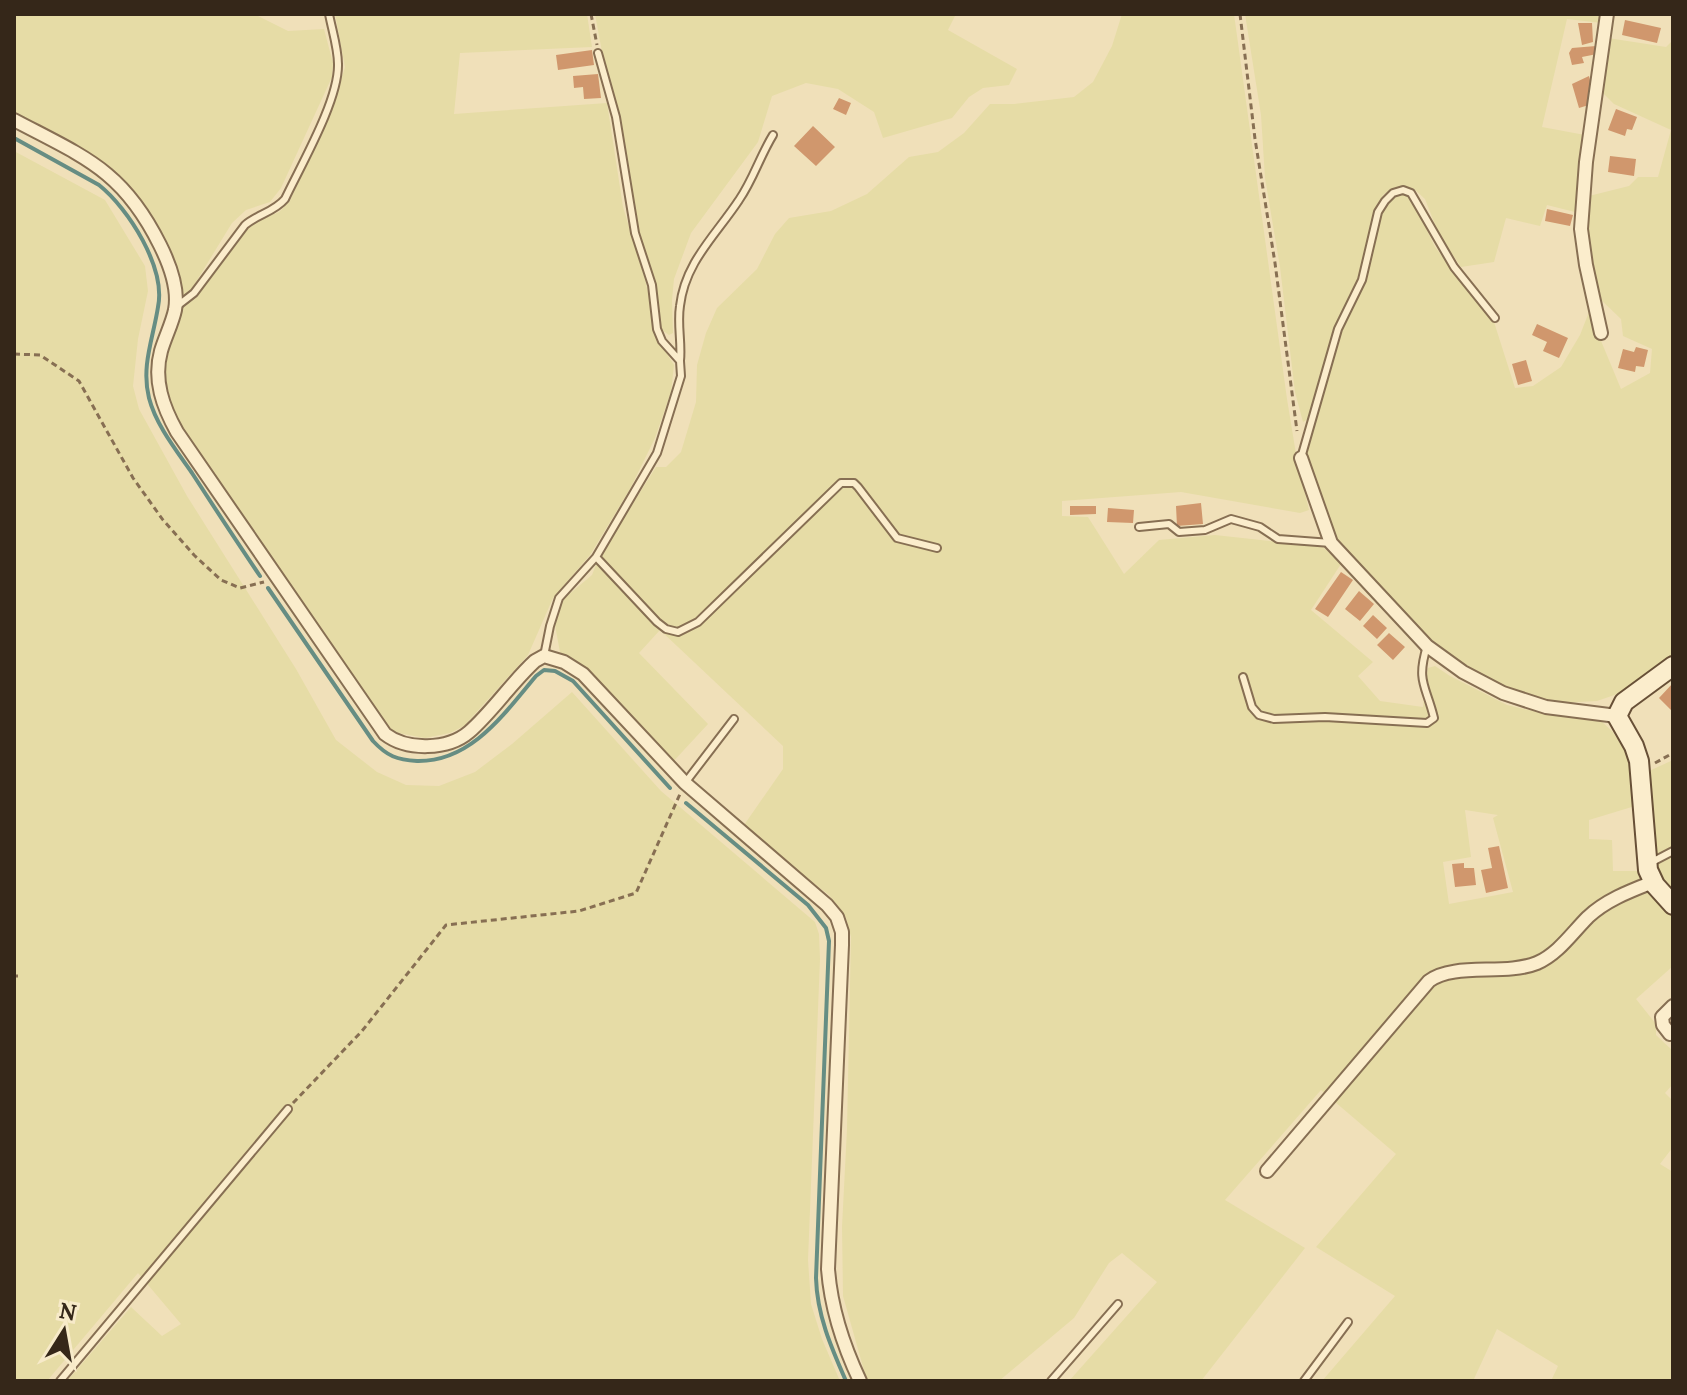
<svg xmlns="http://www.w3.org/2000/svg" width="1687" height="1395" font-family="Lora,serif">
<rect width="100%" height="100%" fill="#f0e0b9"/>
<path fill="#e6dca6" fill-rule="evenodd" d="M14,14H254L288,31L324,29L333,63L332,77L281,188L270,202L246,210L232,223L191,290L180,298L149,215L132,188L105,164L14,114Z
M335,14H587L592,47L460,53L454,114L607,103L623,207L645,279L659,341L674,365L671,392L655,438L630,489L590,555L553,598L528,655L464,726L450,733L425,738L393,732L381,720L194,446L172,413L165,391L164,372L167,353L181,308L197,295L239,237L255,222L279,212L290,201L339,87L345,67Z
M595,14H956L948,30L1017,69L1009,85L983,88L969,97L952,118L883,138L874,112L838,89L806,83L772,96L758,142L691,233L674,279L672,300L673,333L669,335L662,330L658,313L656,284L639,234L620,118L602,52Z
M1122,14H1234L1287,399L1297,460L1309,510L1300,513L1181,492L1062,501V516L1088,517L1124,574L1159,540L1215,535L1323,547L1341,564L1311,610L1373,662L1358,676L1380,701L1423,707L1428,668L1435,666L1450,676L1507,705L1550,715L1601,721L1612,731L1626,752L1631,767L1635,806L1589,820V839L1612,840L1613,871H1639L1650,890L1673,913V966L1636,999L1656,1024V1035L1673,1051V1084L1665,1093L1673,1101V1147L1660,1164L1673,1172V1381H1551L1558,1366L1497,1329L1473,1381H1322L1395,1296L1316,1247L1396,1154L1321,1090L1225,1200L1305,1248L1201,1381H1069L1157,1282L1122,1253L1109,1263L1074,1318L999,1381H867L843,1296L842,1227L847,1129L851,937L846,918L829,895L742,828L783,769V746L660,630L639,653L708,724L671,764L604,686L560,652L554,620L561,601L592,575L599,557L656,467H666L681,452L696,402L697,365L706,333L717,308L757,269L775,234L789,218L831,211L867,194L909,157L938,152L964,133L990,104H1014L1074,97L1093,82L1112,46ZM1465,810L1498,815L1493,818L1513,892L1449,904L1443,862L1471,857Z
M1245,14H1604L1602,23L1567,19L1542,127L1585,135L1579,213L1547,205L1540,226L1506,218L1494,262L1461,267L1439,235L1425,199L1414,189L1403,186L1393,188L1383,195L1376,208L1359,279L1338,321L1308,419L1303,422L1295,392L1280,267L1265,178L1261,115Z
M1608,38L1666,47L1673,40V660L1635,688L1597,701L1560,703L1516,693L1477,675L1429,642L1335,542L1305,458L1340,332L1364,281L1380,215L1389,202L1397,195H1405L1413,201L1435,247L1494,322L1515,388L1533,386L1561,367L1580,335L1589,312L1621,389L1650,373L1652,349L1623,336L1621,319L1597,296L1586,228L1589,196L1629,186L1638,177H1658L1671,130L1614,104L1601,91Z
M14,151L105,200L145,266L148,291L138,339L133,386L139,409L187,496L296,669L336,740L377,772L406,785L439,786L475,772L512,744L572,692L661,791L815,922L819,934L820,959L808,1260L811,1304L822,1339L840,1381H67L131,1307L162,1336L181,1324L138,1273L47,1381H14Z
M1673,760V898L1655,875L1647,772Z"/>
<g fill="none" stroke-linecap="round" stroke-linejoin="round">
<path stroke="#668d83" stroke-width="4" d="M14,138L99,185C129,209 166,268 158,307C153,339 141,366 149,398C156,425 176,450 192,473C214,507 237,542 260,576
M268,588L373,741C387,756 397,760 417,761C471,762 504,714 536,676L544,670L555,671L573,681L670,788
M686,803L808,905L826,928L829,941L816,1278C817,1315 831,1347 846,1381"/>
</g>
<path fill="#d0976d" d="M1625,20L1661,28L1657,43L1622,35Z
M1578,23H1592L1593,42L1582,45Z
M1596,46L1597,54L1582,57L1584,63L1572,65L1569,53L1572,48Z
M592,50L594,65L558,70L556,55Z
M598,74L601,98L584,99L583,87L574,88L573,76Z
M1589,76L1593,92L1589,94L1592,104L1579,108L1572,84Z
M839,98L851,103L846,115L833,109Z
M1616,109L1637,117L1632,130L1627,129L1625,136L1608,130Z
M813,126L835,147L816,166L794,146Z
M1610,156L1636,159L1634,176L1608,172Z
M1547,209L1573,215L1570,226L1545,221Z
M1537,324L1568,338L1559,358L1543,351L1547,342L1532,335Z
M1636,347L1648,350L1644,367L1636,366L1635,372L1618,368L1623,349L1634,352Z
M1526,360L1532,381L1518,385L1512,364Z
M1201,503L1203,524L1177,526L1176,506Z
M1070,506H1096V514L1070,515Z
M1108,508L1134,510L1133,523L1107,522Z
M1341,572L1353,580L1328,617L1315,609Z
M1359,591L1374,604L1360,621L1345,609Z
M1373,615L1387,628L1377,639L1363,626Z
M1389,633L1405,647L1393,660L1377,645Z
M1673,683V712L1659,698Z
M1499,846L1508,888L1486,893L1481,870L1492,868L1488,848Z
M1464,863V868H1474L1476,885L1455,887L1452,864Z"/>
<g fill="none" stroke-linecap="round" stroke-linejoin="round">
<defs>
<path id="lane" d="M176,307L194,293L245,225C258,214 274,212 285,199C301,165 339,100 338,64C338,48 332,30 329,14
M680,361C682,343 677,324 680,306C685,262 716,235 739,200C753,180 760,156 773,135
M1301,458L1338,329L1362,280L1378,212L1385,201L1393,193L1403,190L1411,193L1454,267L1495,318
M1139,527L1169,524L1179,532L1205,530L1231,519L1260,527L1278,539L1331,543
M596,557L657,622L666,629L678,632L698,622L841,483H854L858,487L897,538L937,548
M544,656L550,626L559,598L596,557L657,453L681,376L680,361L662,341L657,329L652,285L635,233L616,117L598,53
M1243,677L1252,707L1259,715L1274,719L1325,717L1427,723L1434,718C1426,685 1416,682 1427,646
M685,783L734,719
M1650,863L1673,851
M60,1381L288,1109
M1051,1381L1118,1304
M1304,1381L1348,1322"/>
<path id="street" d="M14,120C84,157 123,170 160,245C169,263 179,289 175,310C172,324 165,337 161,351C153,380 163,407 177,432L385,734C407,751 448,750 469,732C493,711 511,683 535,661L544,656L564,662L583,674L685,783L827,905L837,917L842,932V945L828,1269C831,1309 843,1345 860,1381
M1601,333L1586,265L1581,229L1586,162L1607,14
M1301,458L1331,543L1427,646L1463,672L1503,693L1546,707L1617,716
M1670,1034L1663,1025L1662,1017L1673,1006
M1267,1171L1429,981C1454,962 1505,976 1537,963C1558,954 1572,933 1588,917C1606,900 1630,891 1653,882"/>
<path id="secondary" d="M1673,666L1624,702L1617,716L1634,746L1639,761L1648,870L1655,885L1673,905"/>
</defs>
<use href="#lane" stroke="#876f53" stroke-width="10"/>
<use href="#street" stroke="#876f53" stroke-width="16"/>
<use href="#secondary" stroke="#685037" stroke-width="22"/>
<path stroke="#876f53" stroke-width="3" stroke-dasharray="6 4" stroke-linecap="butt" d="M591,14L597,45
M1240,14L1255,139L1275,263L1297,431
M14,354L40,355L79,381L133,478L163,520L194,555L221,580L240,588L264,582
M1655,763L1673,753
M14,976H18
M293,1103L362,1031L446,925L579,911L636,893L680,794"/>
<use href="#lane" stroke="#fbedcc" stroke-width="6"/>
<use href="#street" stroke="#fbedcc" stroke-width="12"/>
<use href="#secondary" stroke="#fbedcc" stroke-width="18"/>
</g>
<rect width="1687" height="1395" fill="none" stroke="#352719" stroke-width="32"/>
<g transform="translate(64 1331) rotate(11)" stroke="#f7eac9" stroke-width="6" paint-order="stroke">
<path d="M0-6L14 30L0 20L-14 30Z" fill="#352719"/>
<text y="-12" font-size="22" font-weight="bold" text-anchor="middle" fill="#352719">N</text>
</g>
</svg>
